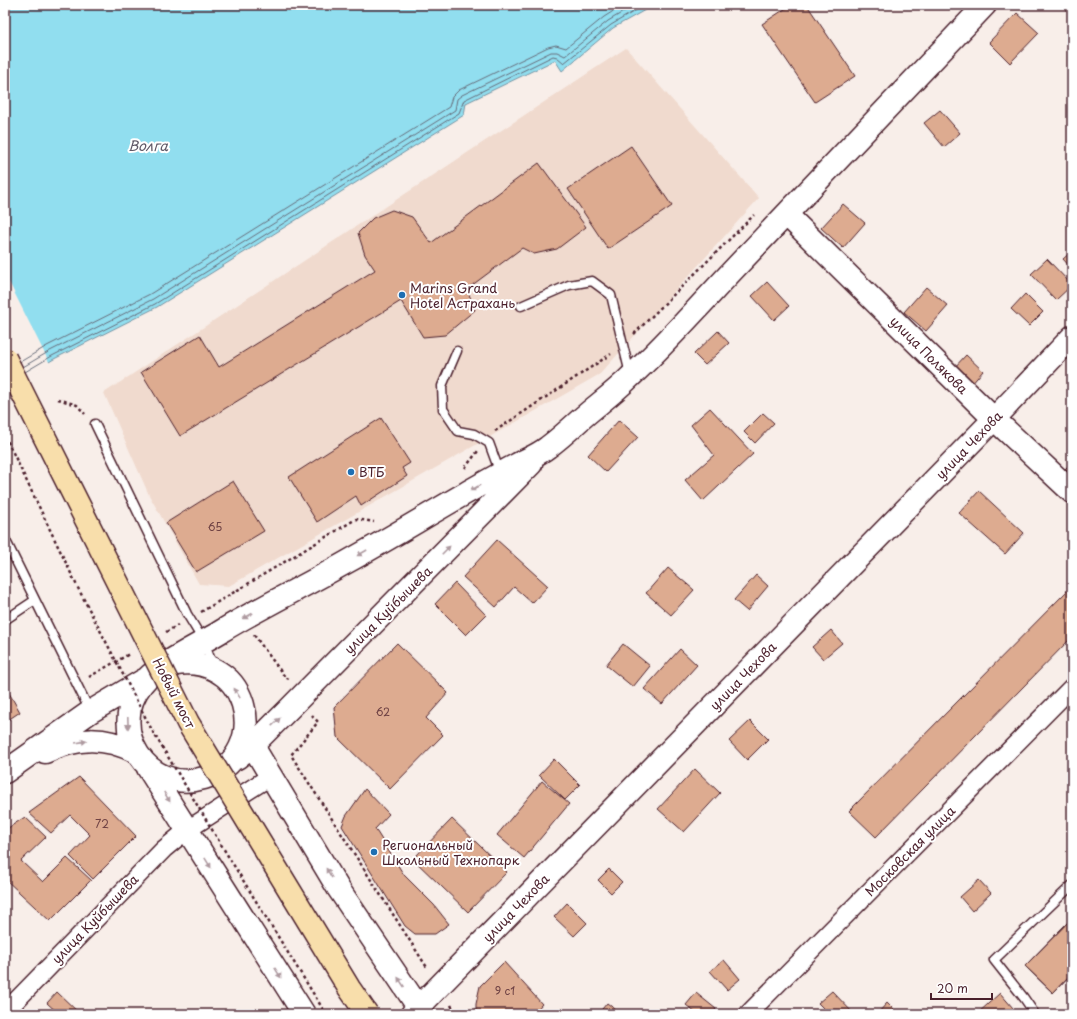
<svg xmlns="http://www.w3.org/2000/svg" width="1077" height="1019" font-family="'Playpen Sans',sans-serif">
<rect width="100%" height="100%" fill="#f8eee9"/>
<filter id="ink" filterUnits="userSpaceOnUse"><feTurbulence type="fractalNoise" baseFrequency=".025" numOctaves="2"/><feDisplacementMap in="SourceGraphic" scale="8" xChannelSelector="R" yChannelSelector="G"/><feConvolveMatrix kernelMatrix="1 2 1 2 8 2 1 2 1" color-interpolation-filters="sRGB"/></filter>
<g filter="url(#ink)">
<path fill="#f0dace" d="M626,48L759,198L600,374L229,586L199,584L149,495L104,393Z"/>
<path fill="#91deef" stroke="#7592a1" d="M5,5H654L613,28L562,71L555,60L466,103L464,115L157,307L54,359L5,388Z"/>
<path fill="#f8eee9" d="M5,274L50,364L5,390Z"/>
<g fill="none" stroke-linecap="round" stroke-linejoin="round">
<path stroke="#666b79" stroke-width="1" d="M20,362L47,346L150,294L449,107L452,97L459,90L548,47L556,45L566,48L604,17L623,5
M23,367L50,351L153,299L455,110L457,99L462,95L551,52H557L565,56L608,21L635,5
M25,372L52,356L155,304L459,113L464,100L553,56L557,57L564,63L611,25L645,5"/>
</g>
<path fill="#ddab90" stroke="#4a1f2b" d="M791,5H807L855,76L815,102L762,24Z
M1017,13L1039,33L1010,63L989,42Z
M940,110L960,133L944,147L924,123Z
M631,146L672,206L608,249L568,189Z
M539,163L586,227L557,249L534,254L522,248L467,289L475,310L445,335L423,337L401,301L180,436L141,372L200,335L219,367L375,270L365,255L358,233L373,218L392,210L412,217L431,243Z
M843,204L865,223L843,248L821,228Z
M1072,251V269L1063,259Z
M1047,259L1072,285L1056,300L1031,274Z
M767,282L789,306L774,320L752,296Z
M926,287L948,306L926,331L904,312Z
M1025,294L1043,312L1029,326L1011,309Z
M718,331L729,343L705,365L694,354Z
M966,355L983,371L971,385L953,369Z
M710,408L753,454L703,501L685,480L714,455L691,425Z
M763,413L774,423L755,443L744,432Z
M381,418L410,463L402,468L407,476L361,506L356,496L317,522L289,477Z
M619,420L638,437L606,472L588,455Z
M1072,462V477L1064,470Z
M233,481L264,531L196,572L166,523Z
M979,491L1024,533L1005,554L959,513Z
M497,540L548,586L532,603L514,587L496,607L463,577Z
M668,568L694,590L671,615L646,593Z
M756,575L768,586L747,611L734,600Z
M455,583L486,615L466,635L435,604Z
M1072,586V637L876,837L849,811Z
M831,630L842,643L823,659L812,647Z
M397,643L448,693L426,718L443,735L390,789L337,737L334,707Z
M623,644L650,666L633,687L606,665Z
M680,649L697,665L662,704L644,689Z
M5,686L20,712L5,722Z
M750,721L768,739L747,760L729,741Z
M554,759L580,785L565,800L539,775Z
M695,769L720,793L684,832L658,809Z
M79,777L136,836L93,879L70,856L90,835L70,815L51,833L29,813Z
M542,781L569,804L524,858L497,835Z
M365,789L389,814L375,829L404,875L434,905L449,924L435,934H415L405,926L342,826L346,816Z
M25,817L46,837L21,861L43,882L67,858L91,880L50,921L5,879V830Z
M452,819L507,872L468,912L413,859Z
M609,869L622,882L611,893L598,880Z
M979,880L991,893L972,911L960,897Z
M567,903L587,923L574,936L554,917Z
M1072,918V973L1053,993L1025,966Z
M1072,918V973L1053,993L1025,966Z
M724,960L740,979L727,990L710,971Z
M504,962L542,1004L533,1014H476V1004L480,986Z
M832,991L854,1014H829L818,1003Z
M57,992L80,1014H59L47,1003Z
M696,993L716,1009L712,1014H697L686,1005Z
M1000,993L1013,1008L1007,1014H977Z
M607,1003L621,1014H598Z
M887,1003L898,1014H877Z"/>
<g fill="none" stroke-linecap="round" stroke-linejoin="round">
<defs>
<path id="lane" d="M521,306L569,285L592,281L611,295L630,374
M457,351L442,386L443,409L458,431L474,434L489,443L500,473
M95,424L187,614L204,642L213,666
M5,539L90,711
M5,620L35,600
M1035,1014L1024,998L994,960L1072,885"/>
<path id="street" d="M5,1012L164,849L187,830L271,776
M748,1014L1072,687"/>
<path id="secondary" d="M787,215L994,419L1072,492
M160,668C250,639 276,756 204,778C147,795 106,729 142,684C156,665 199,645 220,632C261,607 305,586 347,562C387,540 426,516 466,493C482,484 499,474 516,465C527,459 538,455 548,447C559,439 570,429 581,419C597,405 615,392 630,377C667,343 701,304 736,267C819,180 902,93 985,5
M245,733L338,888L423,1014
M45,752C78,737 104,736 136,752
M237,758L253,745L288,710L531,464
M148,768L304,1014
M5,772L90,712L144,680
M412,1014L994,419L1072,337"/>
</defs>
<use href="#lane" stroke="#4a1f2b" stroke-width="11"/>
<use href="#street" stroke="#4a1f2b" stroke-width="20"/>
<use href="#secondary" stroke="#4a1f2b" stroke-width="25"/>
<path stroke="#4a1f2b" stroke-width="2.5" stroke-dasharray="3 3" stroke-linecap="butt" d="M634,334L754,215
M58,399L77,405L85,414
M495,431L611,354
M5,438V437
M465,468L478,451
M201,612L356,519L374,522
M166,632L178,625
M254,635L285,677L289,679
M89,677L129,654
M312,715L318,722L291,755L428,969
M451,1005L456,1014"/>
<use href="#lane" stroke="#fff" stroke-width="8"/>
<use href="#street" stroke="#fff" stroke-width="17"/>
<use href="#secondary" stroke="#fff" stroke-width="22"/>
<defs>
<path id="highway-bridge" d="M5,358L188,723L349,988L367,1014"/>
</defs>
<use href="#highway-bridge" stroke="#4a1f2b" stroke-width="25" stroke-linecap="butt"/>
<path stroke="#4a1f2b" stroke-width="2.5" stroke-dasharray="3 3" stroke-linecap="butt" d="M5,436L78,588L153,732L228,856L326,1014"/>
<use href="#highway-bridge" stroke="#f8deab" stroke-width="22"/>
</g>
<defs><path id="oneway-solid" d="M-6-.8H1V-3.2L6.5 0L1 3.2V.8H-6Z"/></defs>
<g fill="#ae9aa0">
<use href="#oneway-solid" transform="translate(475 488) rotate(150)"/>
<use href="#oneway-solid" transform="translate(446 550) rotate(-45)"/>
<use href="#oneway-solid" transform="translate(362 553) rotate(150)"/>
<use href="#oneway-solid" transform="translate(248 616) rotate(150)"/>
<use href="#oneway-solid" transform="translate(237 693) rotate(-121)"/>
<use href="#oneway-solid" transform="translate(276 722) rotate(-44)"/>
<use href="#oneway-solid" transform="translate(128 723) rotate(88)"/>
<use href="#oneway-solid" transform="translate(81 742) rotate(-9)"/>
<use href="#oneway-solid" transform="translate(167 797) rotate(58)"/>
<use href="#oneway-solid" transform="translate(208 863) rotate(58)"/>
<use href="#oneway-solid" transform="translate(329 873) rotate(-121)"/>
<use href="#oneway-solid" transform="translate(278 973) rotate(58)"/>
<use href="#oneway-solid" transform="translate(401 982) rotate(-124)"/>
</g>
</g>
<g fill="#1f6fb2" stroke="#fff" stroke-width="1.5">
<circle cx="402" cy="295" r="4"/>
<circle cx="351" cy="472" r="4"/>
<circle cx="374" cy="852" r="4"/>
</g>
<g text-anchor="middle" stroke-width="4" stroke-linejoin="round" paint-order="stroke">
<g font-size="11" fill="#6f4244">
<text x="215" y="531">65</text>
<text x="383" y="716">62</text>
<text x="102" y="828">72</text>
<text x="505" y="995">9 с1</text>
</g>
<g font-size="13" fill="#4a1f2b" stroke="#fff" text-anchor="start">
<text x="410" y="293">Marins Grand<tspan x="410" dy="15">Hotel Астрахань</tspan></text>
<text x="359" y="477">ВТБ</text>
<text x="382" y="850">Региональный<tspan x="382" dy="15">Школьный Технопарк</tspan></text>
</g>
<g font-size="13" fill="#4a1f2b" stroke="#fff">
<text transform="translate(929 355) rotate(45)" y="5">улица Полякова</text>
<text transform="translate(969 445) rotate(-46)" y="5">улица Чехова</text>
<text transform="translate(388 610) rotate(-45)" y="5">улица Куйбышева</text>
<text transform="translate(743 676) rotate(-46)" y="5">улица Чехова</text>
<text transform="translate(174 693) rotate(63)" y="5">Новый мост</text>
<text transform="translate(910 851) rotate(-45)" y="5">Московская улица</text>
<text transform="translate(516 908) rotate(-46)" y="5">улица Чехова</text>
<text transform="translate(95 919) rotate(-46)" y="5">улица Куйбышева</text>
</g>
<g font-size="14" font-style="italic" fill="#5f5866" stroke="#fff">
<text x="148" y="151">Волга</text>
</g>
</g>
<rect width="1077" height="1019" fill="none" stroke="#fff" stroke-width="20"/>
<rect x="10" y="10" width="1057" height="999" fill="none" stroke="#4a1f2b" stroke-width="1.5" filter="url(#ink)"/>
<path d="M931 993v6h61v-6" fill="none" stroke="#4a1f2b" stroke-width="2"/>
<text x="937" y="993" font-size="12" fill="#4a1f2b" stroke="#ffffff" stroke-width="3" paint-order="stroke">20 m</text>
</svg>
